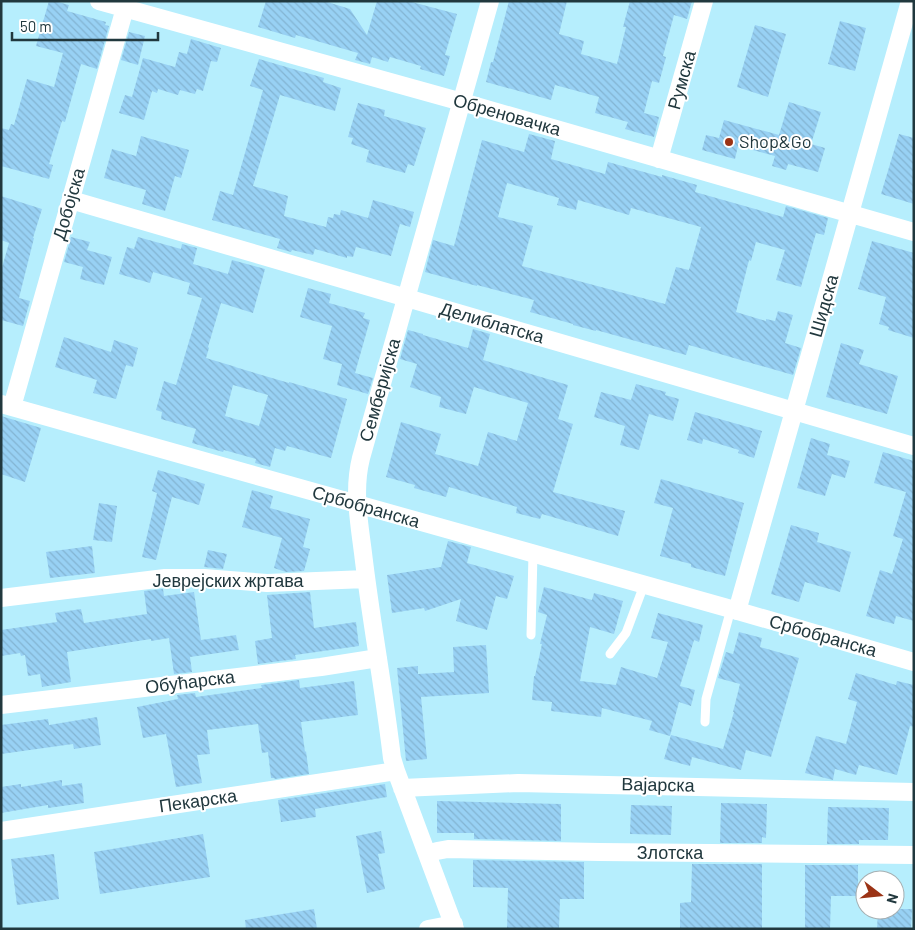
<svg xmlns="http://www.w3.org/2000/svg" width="915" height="930" font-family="Barlow,sans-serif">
<defs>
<pattern id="building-back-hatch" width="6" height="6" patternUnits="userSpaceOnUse" patternTransform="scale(1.25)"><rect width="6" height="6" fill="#98d1f4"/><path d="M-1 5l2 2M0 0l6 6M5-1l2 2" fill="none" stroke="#83b4d2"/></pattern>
</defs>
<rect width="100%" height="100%" fill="#b6eefd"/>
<path fill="url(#building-back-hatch)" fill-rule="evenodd" d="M49,1H54L69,5L67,11L106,22L105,25L109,26L97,69L81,64L65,122L62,121L49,164L53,165L49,179L1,166V128L9,130L11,124L14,125L27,79L54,87L63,53L36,46Z
M266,1H324L350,9L367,35L377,1H408L457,14L445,55L450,56L444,76L420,69L421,66L390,57L388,62L372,57L370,64L355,60L358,53L296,35L295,38L258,27Z
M509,1H567L559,34L584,41L581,54L617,64L626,27H623L630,1H692L687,19L674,15L663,56L666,57L659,83L652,81L644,113L659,117L654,137L625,129L628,122L595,113L599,97L555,85L551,100L486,82L491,62H493Z
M840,21L866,28L855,71L828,64Z
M755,25L786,34L768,97L737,87Z
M129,32L145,36L138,65L121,60Z
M191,39L221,48L217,62L211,61L203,91L197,89L195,94L180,90L178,95L158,89L157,93L152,91L144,120L119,113L125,95L132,97L143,58L175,67L179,52L187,54Z
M259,59L324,78L323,82L341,88L335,111L280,95L253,186L288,196L284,216L326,227L328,217L333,218L334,214L340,215L341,210L368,218L373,200L414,212L410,227L400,224L391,256L356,247L353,257L347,256V258L315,249L313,255L292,250L291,252L277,248L280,239L212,220L220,191L233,195L263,90L250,86Z
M789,102L821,112L811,144L825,148L818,172L788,164L786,170L772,166L775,156L738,146L735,159L702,150L706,135L719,138L724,120L779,135Z
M358,103L385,110L384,116L426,128L414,166L408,164L405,173L366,162L369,150L351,144L353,138L348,137Z
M529,134L555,141L551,159L605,174L608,162L662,177V175L697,185L695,192L783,217L786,206L828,218L824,235L816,233L801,287L776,280L785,250L756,242L751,261L749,260L736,312L766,321V319L775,321L778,311L793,315L785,343L801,348L793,375L689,345L686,355L596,330V331L573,325V324L530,312L534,300L477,285V286L425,272L433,240L454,246L482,140L524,152ZM507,183L559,198L557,205L576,210L578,200L629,215L631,208L701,227L689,270L676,267L665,304L522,266L533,226L498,217Z
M899,134L914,138V204L881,194Z
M141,136L189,150L181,178L175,176L165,211L142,204L146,190L104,178L112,149L136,156Z
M1,196L42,209L33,238H34L19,298L30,301L23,326L1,320V271L9,243L1,240Z
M71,237L90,242L87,250L112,257L104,285L80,279L83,267L64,262Z
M138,237L181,249L182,244L197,248L193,264L228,274L232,260L265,269L253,313L221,303L208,347L209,348L206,358L236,367H235L289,383V382L347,399L331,458L287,446L285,451L275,448L270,467L255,463L256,459L224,450L223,452L192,443L196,429L161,419L162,412L156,410L164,381L176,385L202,298L187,294L190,283L153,272L150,283L119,274L127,247L134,249ZM233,385L268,395L259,426L225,416Z
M872,241L914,253V338L888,330L889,327L879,324L886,297L858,289Z
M308,288L331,294L329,303L365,313L363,318L370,320L355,373L373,378L368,394L337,385L342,364L323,359L332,326L300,317Z
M473,329L490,334L483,360L568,385L558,419L573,424L553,492L625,511L618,536L542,514L540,519L516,513L517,507L449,487L446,497L414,488L415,485L386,477L401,422L441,434L435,454L478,466L488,432L517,441V440L528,403L474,387L466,414L439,407L441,397L410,387L417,364L400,359L408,330L423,334V335L468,348Z
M64,337L111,352L114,340L138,348L133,367L126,365L116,399L93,393L97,380L55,367Z
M841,343L864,350L859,364L898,376L887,414L826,397Z
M636,384L666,392L665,395L679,399L673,421L649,414L639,450L620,445L625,426L594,417L601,392L631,400Z
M695,412L762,431L754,458L738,453L739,450L703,439L702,444L687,440Z
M1,416L41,428L25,482L1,474Z
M811,438L830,444L827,455L850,461L845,478L832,474L825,496L797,488Z
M883,452L914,461V621L896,616L894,624L866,616L880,570L892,574L903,539L893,536L906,492L874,483Z
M158,470L205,484L199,505L172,497L156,560L142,557L157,493L152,491Z
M661,479L744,503L725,576L691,567V564L660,556L673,508L654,503Z
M252,490L273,496L270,508L310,519L303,547L310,549L304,571L286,572L274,568L282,538L242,527Z
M99,503L117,506L112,542L93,540Z
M791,525L819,533L817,542L851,552L840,592L805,582L799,602L771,594Z
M448,541L471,547L467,563L514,576L507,599L496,596L487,630L456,621L461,599L425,611L424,608L392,613L387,575L441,567Z
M92,546L95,573L50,578L46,552Z
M208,550L227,554L223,569L204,567Z
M544,587L592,600L594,593L623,601L614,634L590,627L580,681L616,685L621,667L657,678L668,642L651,638L658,613L703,625L699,642L694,640L680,686L695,690L691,706L679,702L670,736L649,730L652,721L602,708L601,717L551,711L552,702L532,700L534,676H535L542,644H540L547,615L538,612Z
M163,589L164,596L194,592L201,640L236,635L239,650L190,657L192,672L174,674L169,638L151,641V639L67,652L71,682L42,687L40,674L28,676L25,655L21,656L20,653L1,656V630L57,622L55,613L81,609L84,623L147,614L144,591Z
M310,592L314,628L356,622L359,646L295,655L296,659L258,664L255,641L272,638L267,595Z
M739,632L762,638L760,647L799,658L771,757L746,750L741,770L692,757L690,766L664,759L671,735L723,749L734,712H733L740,684L718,678L726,652L733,654Z
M486,645L489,693L421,697L427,759L406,761L397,668L418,666V674L454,672L453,647Z
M856,673L896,685L897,681L914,685V727L910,726L897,775L859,765L856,775L835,769L833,780L805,773L816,736L846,744L857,702L848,699Z
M299,680L300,688L354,681L358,715L301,722L305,752L306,751L309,774L275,779L274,778H271L268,752L262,753L258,724L207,730L210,754L197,755L202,783L176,787L166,734L143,738L137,707L178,699L177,695L195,693L196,697L262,688L261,685Z
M97,717L101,745L74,749L73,744L1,754V725L48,719L49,725Z
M62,780V786L82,783L84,803L48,808V805L1,813V787L21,784V787Z
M385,784L387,797L315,809L316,817L281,822L278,800Z
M437,801L561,804V841L474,839V833H437Z
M721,803L767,804L766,838L762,837V843H720Z
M631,805L672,806L671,835L630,834Z
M828,807L889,808L888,840H859V844H827Z
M381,831L385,853L378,854L385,889L367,893L356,836Z
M203,834L210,877L100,894L94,852Z
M54,854L59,899L17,905L11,859Z
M473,860L584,862V899H560L559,929H507L508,888L473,887Z
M692,864H762V929H680V903L691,902Z
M805,865H858V896H831L830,929H805Z
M314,909L317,929H246L245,920Z
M895,909H912L911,929H877L878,910H895Z"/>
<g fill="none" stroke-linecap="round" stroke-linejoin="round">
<path stroke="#fff" stroke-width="9" d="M531,635L533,554
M610,654L626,633L644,585
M705,722L706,699L731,609"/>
<path stroke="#fff" stroke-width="18" d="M99,1L462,102L914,232
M659,159L704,1
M71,200L914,446
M1,404L731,609L914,662
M12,407L127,1
M1,598L165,578H204L267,583L366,579
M737,611L794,411L910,1
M1,705L321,667L378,658
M402,788L518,783L914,792
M1,831C133,810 264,792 396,771
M427,854L437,851L448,849L600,852L914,855
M428,929L454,924
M455,929L396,771L392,758C384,689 371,621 363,553C359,521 353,490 361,458L490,1"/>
</g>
<circle fill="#9b3315" stroke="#fff" stroke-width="2" cx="729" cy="142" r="5"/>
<g text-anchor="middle" stroke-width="4" stroke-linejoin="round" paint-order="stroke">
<g font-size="18" fill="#21383e" stroke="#fff">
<text transform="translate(682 80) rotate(-74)" y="6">Румска</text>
<text transform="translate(507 115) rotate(16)" y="6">Обреновачка</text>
<text transform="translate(69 204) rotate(-74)" y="6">Добојска</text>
<text transform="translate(824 306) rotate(-74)" y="6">Шидска</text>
<text transform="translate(492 323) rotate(16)" y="6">Делиблатска</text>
<text transform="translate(380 390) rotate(-74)" y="6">Семберијска</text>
<text transform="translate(366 507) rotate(16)" y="6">Србобранска</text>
<text x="228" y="587">Јеврејских жртава</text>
<text transform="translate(823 636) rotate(16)" y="6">Србобранска</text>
<text transform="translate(190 682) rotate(-7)" y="6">Обућарска</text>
<text transform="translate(658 785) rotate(1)" y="6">Вајарска</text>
<text transform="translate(198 801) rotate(-8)" y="6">Пекарска</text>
<text x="670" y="859">Злотска</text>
</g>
<g font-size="18" fill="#21383e" stroke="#fff" text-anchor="start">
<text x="739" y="148">Shop&amp;Go</text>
</g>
</g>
<rect width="915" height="930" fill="none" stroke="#21383e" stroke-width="5"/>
<g transform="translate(880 895) rotate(106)"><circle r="24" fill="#ffffff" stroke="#a6afb2"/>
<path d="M0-4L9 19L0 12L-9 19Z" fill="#9b3315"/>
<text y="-8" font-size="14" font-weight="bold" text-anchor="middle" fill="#21383e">N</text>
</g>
<path d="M12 32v8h146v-8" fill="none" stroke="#21383e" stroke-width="2.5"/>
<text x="20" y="32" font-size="15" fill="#21383e" stroke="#ffffff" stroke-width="4" paint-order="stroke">50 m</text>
</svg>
